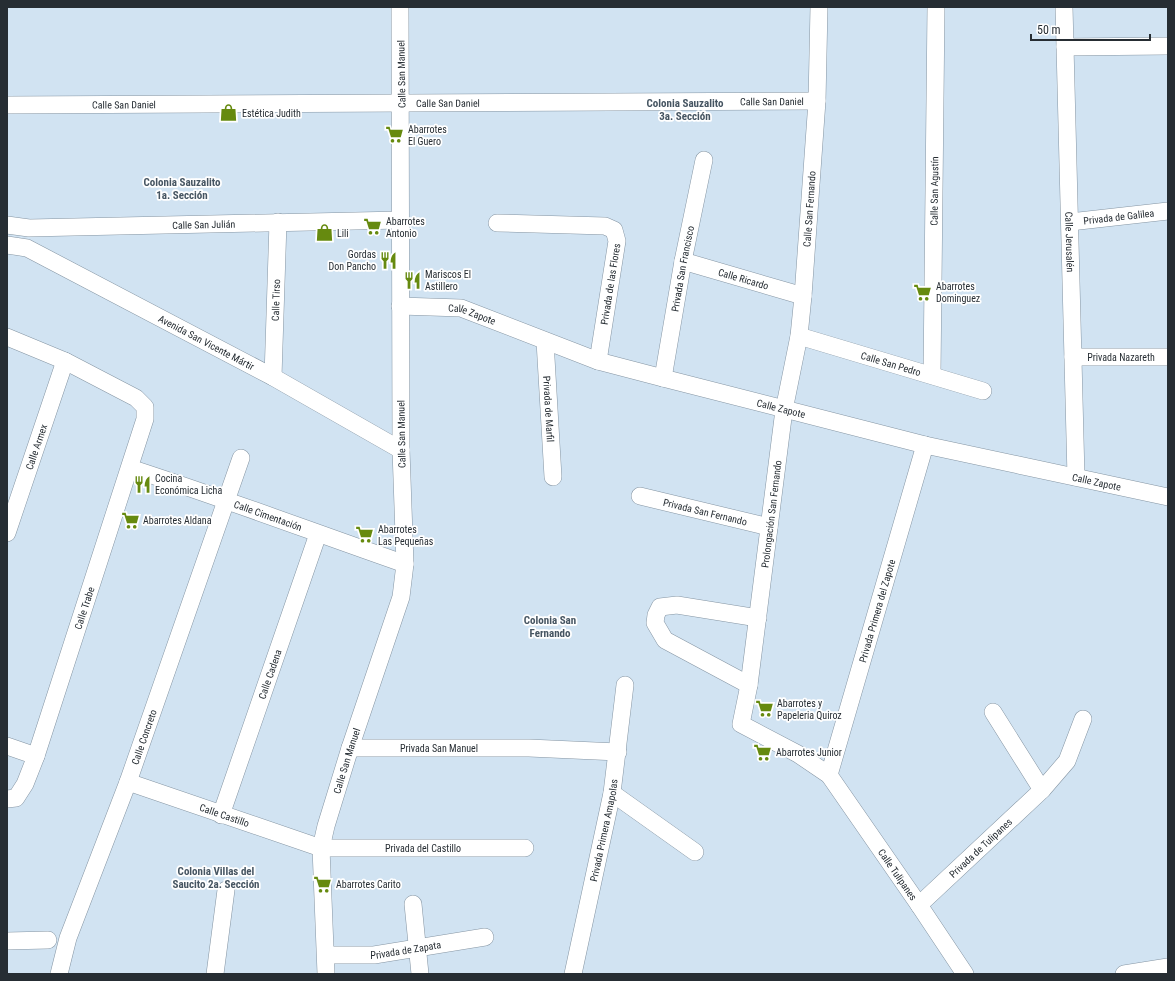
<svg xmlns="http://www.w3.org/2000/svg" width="1175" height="981" font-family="'Roboto Condensed',sans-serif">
<rect width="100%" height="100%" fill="#d1e3f2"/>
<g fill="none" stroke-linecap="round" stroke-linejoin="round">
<defs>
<g id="street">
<path id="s1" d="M819,7L817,101L803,296L799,336L784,410L749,685L741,724L798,754L829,775L919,905L965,974"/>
<path id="s2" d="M1064,7L1076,477"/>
<path d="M1065,47L1168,46"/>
<path id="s3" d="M7,105L817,101"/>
<path id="s4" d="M1070,222L1168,211"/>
<path d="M497,223L605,226L614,230L617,241L598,361"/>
<path id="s5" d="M7,225L29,228L400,220"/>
<path id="s6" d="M7,245L27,248L273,377L401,450"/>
<path id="s7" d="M683,261L803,296"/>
<path id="s8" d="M400,306L461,308L598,361L663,378L925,445L1168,497"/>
<path id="s9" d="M799,336L983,391"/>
<path d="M7,337L65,361L136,398L145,407V419L36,756L25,784L16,798L7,799"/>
<path id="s10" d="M545,341L553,477"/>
<path id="s11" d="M1073,357H1168"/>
<path id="s12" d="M932,375L936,7"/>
<path id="s13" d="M273,377L278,222"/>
<path id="s14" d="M663,378L683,261L704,160"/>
<path id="s15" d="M130,468C223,498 313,532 405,564"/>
<path id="s16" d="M640,496L769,527"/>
<path id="s17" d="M7,533L65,361"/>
<path d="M749,685L665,640L655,623L656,615L660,607L677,605L758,618"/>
<path d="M993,712L1042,790"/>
<path d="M7,746L36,756"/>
<path id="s18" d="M350,748H529L618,752"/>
<path id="s19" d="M829,775L925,445"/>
<path id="s20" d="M128,782L321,848H525"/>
<path d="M612,793L695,852"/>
<path id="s21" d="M221,815L318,534"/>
<path d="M413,904L420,974"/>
<path id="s22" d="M919,905L1042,790L1067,761L1083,719"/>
<path d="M7,941L48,940"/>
<path id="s23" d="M327,955H374L485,937"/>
<path id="s24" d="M59,974L68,938L128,782L241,458"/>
<path d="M215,974L226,890"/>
<path id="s25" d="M326,974L321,848L326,826L350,748L401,597L405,564L401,450L400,7"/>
<path id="s26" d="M573,974L612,793L625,685"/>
<path d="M1124,974L1168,967"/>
</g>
</defs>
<use href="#street" stroke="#8595a3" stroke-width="18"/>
<use href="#street" stroke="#fff" stroke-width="17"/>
</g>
<defs>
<symbol id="shop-bare" viewBox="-9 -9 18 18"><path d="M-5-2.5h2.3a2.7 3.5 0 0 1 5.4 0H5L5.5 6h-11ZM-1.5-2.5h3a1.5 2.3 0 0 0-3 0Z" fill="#668a0f" stroke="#fff" stroke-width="2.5" paint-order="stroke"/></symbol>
<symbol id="supermarket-bare" viewBox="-9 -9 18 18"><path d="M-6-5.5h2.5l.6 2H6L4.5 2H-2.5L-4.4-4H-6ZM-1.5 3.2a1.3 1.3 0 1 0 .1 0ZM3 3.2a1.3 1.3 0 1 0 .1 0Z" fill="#668a0f" stroke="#fff" stroke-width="2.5" paint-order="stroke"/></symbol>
<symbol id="restaurant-bare" viewBox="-9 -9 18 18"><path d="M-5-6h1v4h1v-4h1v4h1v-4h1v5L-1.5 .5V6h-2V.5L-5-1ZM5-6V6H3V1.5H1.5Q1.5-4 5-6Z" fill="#668a0f" stroke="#fff" stroke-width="2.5" paint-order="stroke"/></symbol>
</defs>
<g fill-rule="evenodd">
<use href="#shop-bare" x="216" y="100" width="25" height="25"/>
<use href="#supermarket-bare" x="382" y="122" width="25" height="25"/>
<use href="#supermarket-bare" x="360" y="214" width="25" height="25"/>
<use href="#shop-bare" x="312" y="220" width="25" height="25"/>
<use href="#restaurant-bare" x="376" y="248" width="25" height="25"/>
<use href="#restaurant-bare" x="400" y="268" width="25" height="25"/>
<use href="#supermarket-bare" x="910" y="280" width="25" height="25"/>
<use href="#restaurant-bare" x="130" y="472" width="25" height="25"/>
<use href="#supermarket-bare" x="118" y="508" width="25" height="25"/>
<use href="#supermarket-bare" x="352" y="522" width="25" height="25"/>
<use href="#supermarket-bare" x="752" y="696" width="25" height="25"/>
<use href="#supermarket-bare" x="750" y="740" width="25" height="25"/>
<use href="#supermarket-bare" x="310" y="872" width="25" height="25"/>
</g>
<g text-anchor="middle" stroke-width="3.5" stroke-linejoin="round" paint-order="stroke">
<g font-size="10" fill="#262d33" stroke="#fff">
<text transform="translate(401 74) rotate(-91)" y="4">Calle San Manuel</text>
<text dy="4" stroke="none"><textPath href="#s3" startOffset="441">Calle San Daniel</textPath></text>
<text dy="4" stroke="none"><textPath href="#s3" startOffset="765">Calle San Daniel</textPath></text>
<text dy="4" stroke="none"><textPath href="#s3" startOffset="117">Calle San Daniel</textPath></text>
<text dy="4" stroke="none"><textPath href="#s12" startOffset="184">Calle San Agustín</textPath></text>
<text transform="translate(809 209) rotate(-86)" y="4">Calle San Fernando</text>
<text dy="4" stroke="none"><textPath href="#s4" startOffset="49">Privada de Galilea</textPath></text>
<text dy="4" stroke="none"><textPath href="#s5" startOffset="197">Calle San Julián</textPath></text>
<text dy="4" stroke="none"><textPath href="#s2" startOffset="235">Calle Jerusalén</textPath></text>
<text dy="4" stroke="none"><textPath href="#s14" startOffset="111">Privada San Francisco</textPath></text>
<text dy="4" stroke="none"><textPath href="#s7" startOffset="63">Calle Ricardo</textPath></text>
<text transform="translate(610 284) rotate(-81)" y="4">Privada de las Flores</text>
<text dy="4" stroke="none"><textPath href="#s13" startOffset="77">Calle Tirso</textPath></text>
<text dy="4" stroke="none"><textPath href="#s8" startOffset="73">Calle Zapote</textPath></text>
<text dy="4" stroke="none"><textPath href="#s6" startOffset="223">Avenida San Vicente Mártir</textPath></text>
<text dy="4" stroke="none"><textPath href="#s11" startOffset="48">Privada Nazareth</textPath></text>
<text dy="4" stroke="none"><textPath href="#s9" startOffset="96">Calle San Pedro</textPath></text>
<text dy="4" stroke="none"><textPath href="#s10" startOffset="68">Privada de Marfil</textPath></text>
<text dy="4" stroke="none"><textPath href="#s8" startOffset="397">Calle Zapote</textPath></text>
<text transform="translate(401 434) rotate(-91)" y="4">Calle San Manuel</text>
<text dy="4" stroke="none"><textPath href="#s17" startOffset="91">Calle Armex</textPath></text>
<text dy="4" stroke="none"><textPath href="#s8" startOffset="721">Calle Zapote</textPath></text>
<text dy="4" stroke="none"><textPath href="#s16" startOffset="67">Privada San Fernando</textPath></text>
<text transform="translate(771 514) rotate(-83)" y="4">Prolongación San Fernando</text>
<text dy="4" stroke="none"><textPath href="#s15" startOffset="146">Calle Cimentación</textPath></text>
<text transform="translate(84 608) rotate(-72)" y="4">Calle Trabe</text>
<text dy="4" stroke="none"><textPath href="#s19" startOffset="171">Privada Primera del Zapote</textPath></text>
<text dy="4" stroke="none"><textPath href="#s21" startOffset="149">Calle Cadena</textPath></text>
<text dy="4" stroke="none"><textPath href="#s24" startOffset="252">Calle Concreto</textPath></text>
<text dy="4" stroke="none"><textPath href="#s18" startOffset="89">Privada San Manuel</textPath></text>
<text dy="4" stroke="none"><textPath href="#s25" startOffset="217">Calle San Manuel</textPath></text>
<text dy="4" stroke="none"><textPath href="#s20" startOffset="102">Calle Castillo</textPath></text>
<text dy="4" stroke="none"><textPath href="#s26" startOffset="147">Privada Primera Amapolas</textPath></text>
<text dy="4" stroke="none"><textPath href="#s22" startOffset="84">Privada de Tulipanes</textPath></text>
<text dy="4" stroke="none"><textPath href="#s20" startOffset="306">Privada del Castillo</textPath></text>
<text dy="4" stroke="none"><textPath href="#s1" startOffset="945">Calle Tulipanes</textPath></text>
<text dy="4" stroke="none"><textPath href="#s23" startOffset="79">Privada de Zapata</textPath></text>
</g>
<g font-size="10" fill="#262d33" stroke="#fff" text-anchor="start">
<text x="242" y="117">Estética Judith</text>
<text x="408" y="133">Abarrotes<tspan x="408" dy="12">El Guero</tspan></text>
<text x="386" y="225">Abarrotes<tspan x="386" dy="12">Antonio</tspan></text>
<text x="337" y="237">Lili</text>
<text x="376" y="258" text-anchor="end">Gordas<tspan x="376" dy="12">Don Pancho</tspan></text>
<text x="425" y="278">Mariscos El<tspan x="425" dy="12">Astillero</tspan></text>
<text x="936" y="290">Abarrotes<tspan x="936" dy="12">Dominguez</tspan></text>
<text x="155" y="482">Cocina<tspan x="155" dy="12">Económica Licha</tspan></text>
<text x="143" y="524">Abarrotes Aldana</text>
<text x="378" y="533">Abarrotes<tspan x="378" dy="12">Las Pequeñas</tspan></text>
<text x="777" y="707">Abarrotes y<tspan x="777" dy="12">Papeleria Quiroz</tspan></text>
<text x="776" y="756">Abarrotes Junior</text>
<text x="336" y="888">Abarrotes Carito</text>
</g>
<g font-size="11" font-weight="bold" fill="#465562" stroke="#fff">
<text x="685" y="107">Colonia Sauzalito<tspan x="685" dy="13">3a. Sección</tspan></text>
<text x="182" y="186">Colonia Sauzalito<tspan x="182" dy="13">1a. Sección</tspan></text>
<text x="550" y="624">Colonia San<tspan x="550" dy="13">Fernando</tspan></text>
<text x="216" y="875">Colonia Villas del<tspan x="216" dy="13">Saucito 2a. Sección</tspan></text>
</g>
</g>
<rect width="1175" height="981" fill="none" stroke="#262d33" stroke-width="16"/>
<path d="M1031 34v6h119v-6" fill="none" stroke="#262d33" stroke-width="2"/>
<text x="1037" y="34" font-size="12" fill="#262d33" stroke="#ffffff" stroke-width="3" paint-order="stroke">50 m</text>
</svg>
